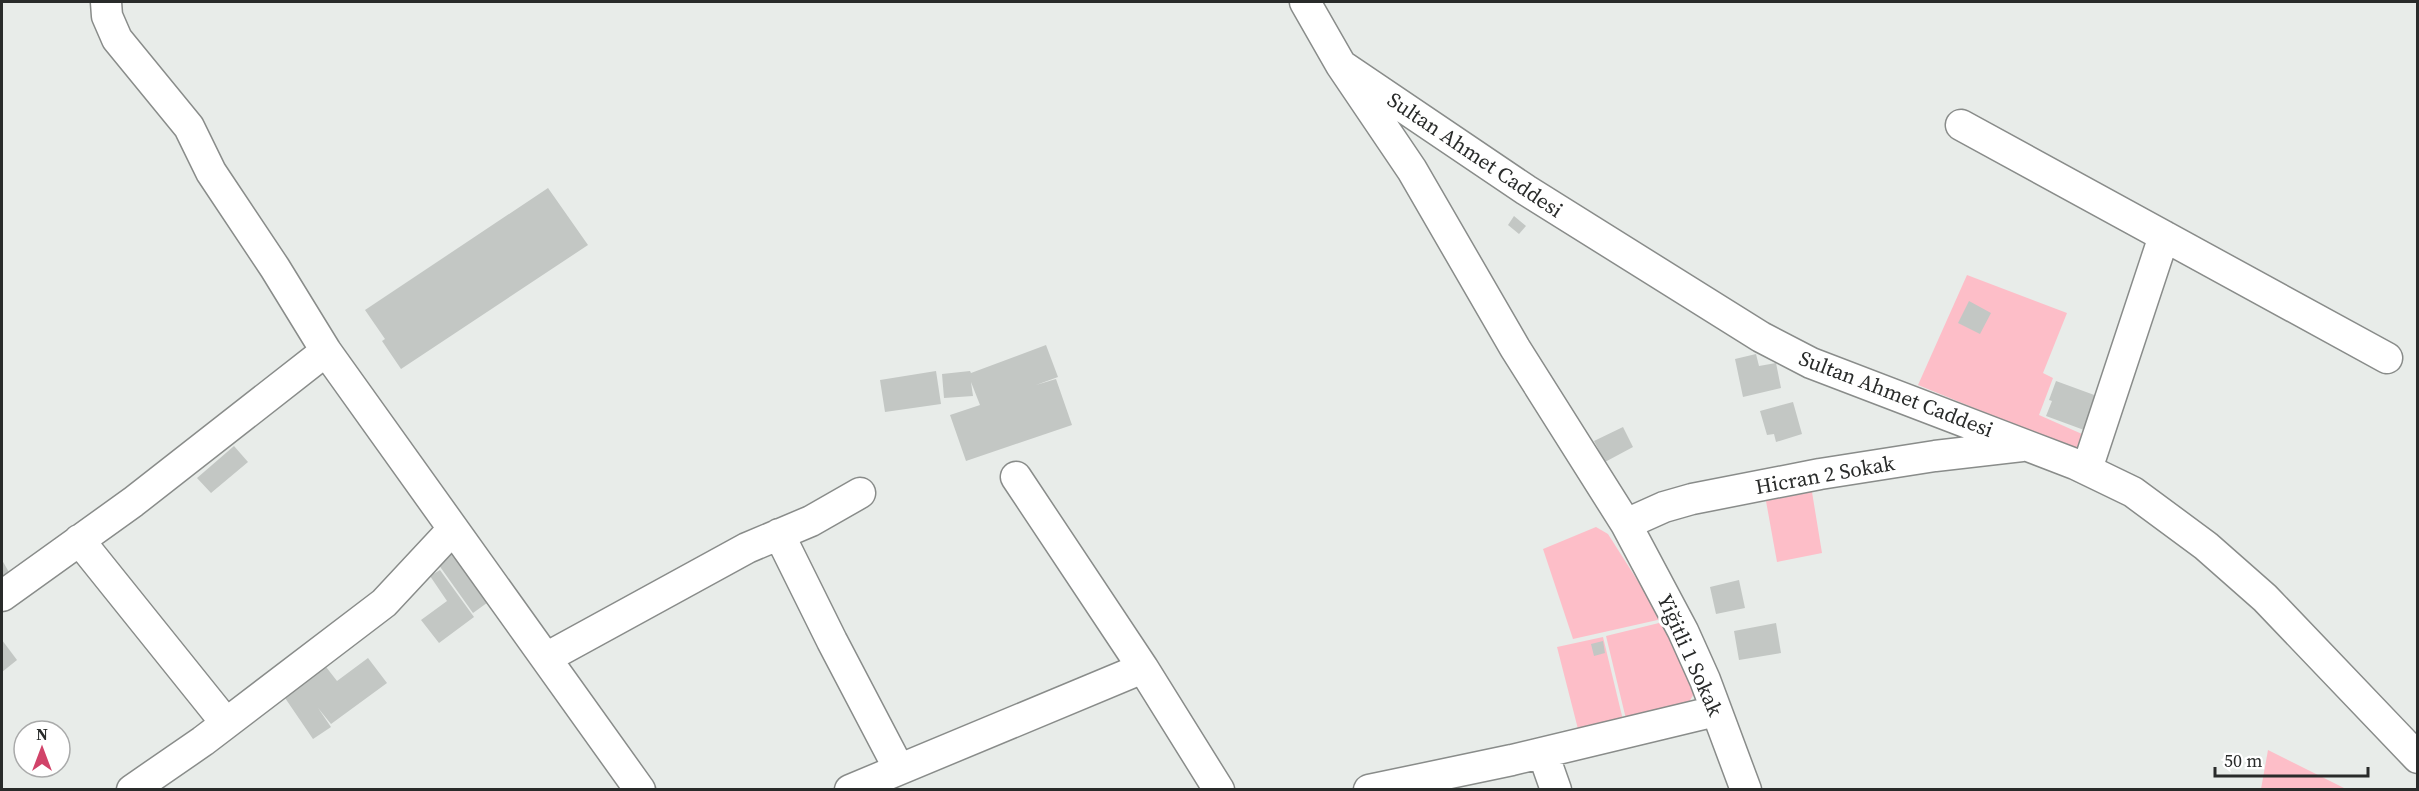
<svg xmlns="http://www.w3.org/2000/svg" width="2419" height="791" font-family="'Source Serif 4',serif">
<rect width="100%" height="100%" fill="#e8ece9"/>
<path fill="#fdbec8" d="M1967,275L2067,313L2043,373L2053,378L2039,415L2082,434L2077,450L1918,385Z
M1812,492L1822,553L1777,562L1766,501Z
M1596,527L1608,534L1662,619L1573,639L1543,549Z
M1663,622L1695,692L1689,702L1626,719L1606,636Z
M1603,637L1623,720L1578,729L1557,647Z
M2268,750L2346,789H2261Z"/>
<path fill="#c3c7c4" d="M548,188L588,245L401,369L382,341L385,339L365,310Z
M1514,216L1526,226L1519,234L1508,225Z
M1969,301L1991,313L1980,334L1958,323Z
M1046,345L1058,377L1036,385L1056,379L1072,425L966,461L950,415L980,405L971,382L973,396L944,398L942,374L970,371L971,373Z
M1756,354L1759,366L1776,363L1781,388L1743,397L1735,359Z
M936,371L941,404L885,412L880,380Z
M2056,381L2097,396L2084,430L2046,416L2052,401L2049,400Z
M1793,402L1802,434L1776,442L1774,434L1767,435L1760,411Z
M1623,427L1633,447L1605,462L1594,441Z
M234,446L248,462L211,493L197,478Z
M448,542L491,600L473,613L431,554Z
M2,560L10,574L2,579Z
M440,570L474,617L439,643L421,620L447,601L430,576Z
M1739,580L1745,608L1716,614L1710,587Z
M1776,623L1781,653L1739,660L1734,631Z
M2,640L17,660L2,672Z
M1603,641L1605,653L1594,656L1591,644Z
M368,658L387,683L331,724L318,708L331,727L313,739L283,695L323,663L337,681Z"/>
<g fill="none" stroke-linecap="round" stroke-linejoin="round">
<defs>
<path id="minor" d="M106,2L107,16L117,39L189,127L211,172L275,268L326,351L640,790
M1305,2L1341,65L1412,170L1515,348L1626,524L1683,631L1705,680L1746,790
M1341,65L1526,190L1761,337L1811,363L2075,464L2133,492L2206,546L2265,598L2418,758
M1961,125L2387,358
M2087,469L2164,236
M1016,477L1143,668L1219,790
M1626,524L1664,507L1692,499L1820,474L1935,456L2022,446
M779,534L832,641L899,769
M79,540L226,723
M2,596L133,502L326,351
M546,658L747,548L811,521L860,493
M1543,753L1556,790
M132,790L203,741L384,603L453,529
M850,790L1143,668
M1369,790L1512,760L1716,711"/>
</defs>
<use href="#minor" stroke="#898c8a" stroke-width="33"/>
<use href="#minor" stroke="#fff" stroke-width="30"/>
</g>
<g text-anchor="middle" stroke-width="6" stroke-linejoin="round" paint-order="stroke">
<g font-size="21" fill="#292b2a" stroke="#fff">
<text transform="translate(1475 155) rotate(34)" y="7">Sultan Ahmet Caddesi</text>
<text transform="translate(1896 394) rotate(21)" y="7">Sultan Ahmet Caddesi</text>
<text transform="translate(1825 475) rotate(-10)" y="7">Hicran 2 Sokak</text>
<text transform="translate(1690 655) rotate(66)" y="7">Yiğitli 1 Sokak</text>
</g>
</g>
<rect width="2419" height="791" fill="none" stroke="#292b2a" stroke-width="6"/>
<g transform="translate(42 749)"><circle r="28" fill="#ffffff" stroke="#a9aaaa" stroke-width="1.5"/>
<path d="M0-4.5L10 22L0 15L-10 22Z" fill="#d14369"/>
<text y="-9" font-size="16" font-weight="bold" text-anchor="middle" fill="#292b2a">N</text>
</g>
<path d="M2215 767v9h153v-9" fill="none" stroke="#292b2a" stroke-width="3"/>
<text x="2224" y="767" font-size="18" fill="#292b2a" stroke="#ffffff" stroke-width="4.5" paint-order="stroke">50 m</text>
</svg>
